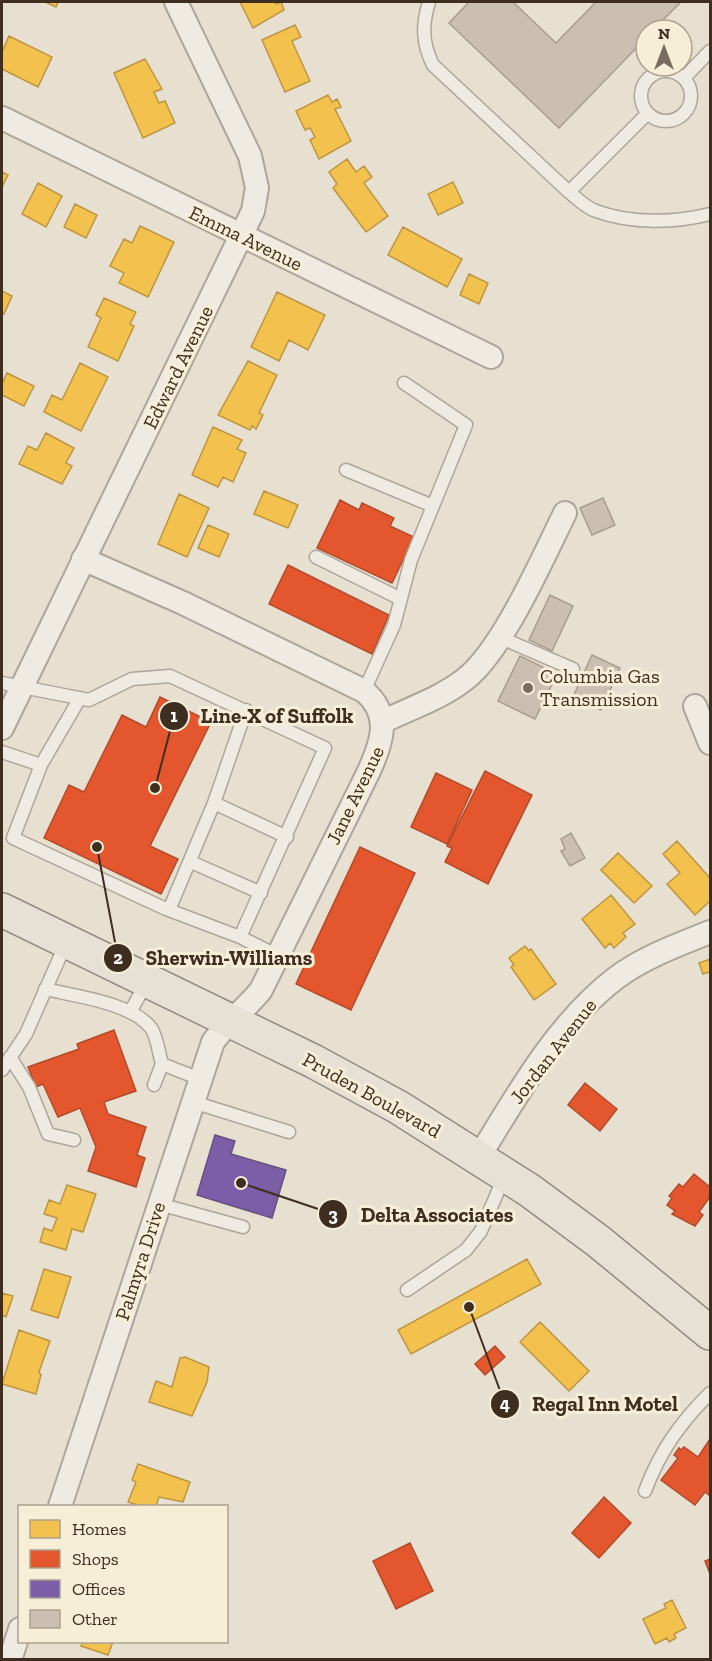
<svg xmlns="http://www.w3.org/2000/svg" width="712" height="1661" font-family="'Zilla Slab',serif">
<rect width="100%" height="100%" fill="#e7e0d1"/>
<path fill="#f2c14e" stroke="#bc9540" stroke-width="1.5" d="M45,2H58L56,7Z
M240,2H275L276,4L281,2L284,10L253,28Z
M295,25L301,37L292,41L310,81L285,92L262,40Z
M9,36L52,57L38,87L2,69V52Z
M145,59L162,89L154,92L159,103L165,101L175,123L143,138L114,73Z
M328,95L332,102L337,99L341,107L335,109L351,141L319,159L310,140L315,137L310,128L305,130L296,111Z
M347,159L356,172L364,166L372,177L364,183L388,216L366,232L333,188L337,184L329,172Z
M2,172L8,175L2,187Z
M453,182L463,203L438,215L428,194Z
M38,183L62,196L46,227L22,214Z
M75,204L97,215L86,238L64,227Z
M140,226L174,242L148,297L119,283L124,273L110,266L124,239L132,243Z
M403,227L462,259L447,287L388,255Z
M469,274L488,283L479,304L460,295Z
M2,291L12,296L4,314L2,313Z
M277,292L325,315L308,350L289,340L279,361L251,347Z
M104,298L136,312L130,324L134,326L118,361L88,347L101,318L96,315Z
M248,361L277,375L259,413L263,415L256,429L252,426L250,430L218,415Z
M80,363L108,377L81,431L44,412L52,395L62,400Z
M7,373L34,386L24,406L2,395V384Z
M213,427L242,440L237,449L246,453L233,482L223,477L218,487L192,475Z
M46,433L74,448L66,463L72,466L62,484L19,464L28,446L37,450Z
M264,491L298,505L288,528L254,514Z
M179,494L209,508L187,557L158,544Z
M208,525L229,534L219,557L198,548Z
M677,841L710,878V901L695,915L667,884L680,873L663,854Z
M618,853L652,886L634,903L601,870Z
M611,895L635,924L623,933L626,937L614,948L610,943L605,948L582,919Z
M525,946L529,951L531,949L556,984L534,1000L511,967L514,965L509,958Z
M710,959V972L703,974L699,963Z
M67,1185L96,1194L83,1232L72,1229L66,1250L40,1242L44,1228L52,1231L57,1218L44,1214L49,1200L60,1204Z
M527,1259L541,1284L411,1354L398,1330Z
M44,1269L71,1277L58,1318L31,1310Z
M2,1293L13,1296L6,1317L2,1315Z
M540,1322L589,1371L569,1391L520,1342Z
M19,1330L50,1341L39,1372L41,1375L36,1394L2,1384Z
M185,1357L209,1367L207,1382L192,1416L149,1402L156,1381L172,1387L180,1358Z
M138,1464L190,1482L183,1502L159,1497L156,1506H140L128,1502L136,1482L132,1480Z
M672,1600L686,1628L674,1634L676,1638L669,1642L667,1638L655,1644L643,1619L666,1608L664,1604Z
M83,1642H113L108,1655L81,1646Z"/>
<path fill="#e4572e" stroke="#b24b2a" stroke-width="1.5" d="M340,500L359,510L362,503L394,518L390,526L414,537L392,583L317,548Z
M288,565L389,615L372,654L269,604Z
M160,697L211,722L150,846L178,859L161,894L44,838L69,785L84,792L122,715L146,727Z
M485,771L532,795L488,884L445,862L452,848L447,846Z
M436,773L472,790L447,844L411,827Z
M360,847L415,873L351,1010L296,984Z
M114,1030L136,1091L104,1102L108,1114L146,1127L137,1155L145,1158L136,1187L88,1171L96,1147L80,1108L58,1117L43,1084L36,1087L28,1067L79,1049L77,1044Z
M585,1083L617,1109L600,1131L568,1105Z
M694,1174L710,1187V1197L699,1212L703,1215L695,1226L672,1214L675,1211L667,1205L672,1198L669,1196L679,1184L683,1187Z
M495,1346L505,1357L485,1375L475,1364Z
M710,1439V1496L705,1492L695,1505L661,1480L678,1458L674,1455L679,1448L681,1450L684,1447L698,1457Z
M604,1497L631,1523L599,1558L572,1533Z
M410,1543L433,1591L396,1609L373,1561Z
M710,1559V1574L705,1561Z"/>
<path fill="#7b5ea7" stroke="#68507e" stroke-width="1.5" d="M215,1135L235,1141L231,1154L286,1170L272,1218L197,1195Z"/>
<path fill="#cbbfb2" stroke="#a89c90" stroke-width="1.5" d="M469,2H513L556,43L596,2H681L653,30H646V38L559,128L449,23Z
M603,498L615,525L592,535L580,508Z
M550,595L573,606L552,651L529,640Z
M592,655L620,668L601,710L573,697Z
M520,656L557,674L535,719L498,701Z
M571,833L585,858L570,866L561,851L565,849L561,839Z"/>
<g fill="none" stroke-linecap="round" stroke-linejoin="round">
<defs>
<path id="lane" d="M429,2C422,25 422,43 433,65L569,192C577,198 586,208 596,211C631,224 675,223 710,214
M641 96a25 25 0 1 1 50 0a25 25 0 1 1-50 0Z
M684,78L710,51
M569,192L648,113
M346,470L433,506
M316,557L401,599
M499,637L573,669
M2,683L89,700L132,679L170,676L325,748L240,937L278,956
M364,691L394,625L411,560L466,425L404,383
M2,752L41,765L80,698
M41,765L13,838L166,909L240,937
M214,803L287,837
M191,862L261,893
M169,910L214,803L246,710
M45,989C75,996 132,1003 151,1028C157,1036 159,1054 162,1064L200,1079
M130,1012L147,982
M10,1057L29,1087L48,1134L74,1140
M2,1070L26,1034L66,943
M154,1085L162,1064
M193,1102L289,1132
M159,1204L243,1227
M407,1290L466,1250L481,1231L504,1177
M645,1491C660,1451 680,1423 710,1393"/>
<path id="street" d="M2,118L491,357
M695,706L710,743
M382,722C409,709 441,698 464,680C502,652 543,557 565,513
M2,728L253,211L257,188L250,156L176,2
M479,1157C517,1095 557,1023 616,978C644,957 678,945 710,932
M60,1506L213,1042C227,1022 246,1009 261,990L369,771C382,742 392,715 364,691L183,603L83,559
M10,1660L20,1629"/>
<path id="primary" d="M2,910L313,1061L398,1107L529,1190L598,1241L710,1333"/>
</defs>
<use href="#lane" stroke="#ada599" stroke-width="15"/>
<use href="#street" stroke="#ada599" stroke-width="26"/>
<use href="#primary" stroke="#928b80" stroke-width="36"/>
<use href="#lane" stroke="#efebe3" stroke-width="12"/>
<use href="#street" stroke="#efebe3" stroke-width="22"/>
<use href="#primary" stroke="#e6e1d4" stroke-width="33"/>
</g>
<circle fill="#786c5e" stroke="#f7eed8" stroke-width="2" cx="528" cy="688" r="6"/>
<g text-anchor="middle" stroke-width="6" stroke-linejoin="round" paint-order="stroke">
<g font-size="20" fill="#3d2e20" stroke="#f7eed8">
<text transform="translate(246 238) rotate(26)" y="7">Emma Avenue</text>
<text transform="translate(178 367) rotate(-64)" y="7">Edward Avenue</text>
<text transform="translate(355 795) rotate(-64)" y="7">Jane Avenue</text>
<text transform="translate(553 1051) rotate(-52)" y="7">Jordan Avenue</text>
<text transform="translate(372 1095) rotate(29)" y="7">Pruden Boulevard</text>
<text transform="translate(140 1261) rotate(-72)" y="7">Palmyra Drive</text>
</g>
<g font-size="20" fill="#3d2e20" stroke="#f7eed8" text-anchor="start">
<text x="540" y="683">Columbia Gas<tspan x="540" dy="23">Transmission</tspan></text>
</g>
</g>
<path fill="none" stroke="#3d2e20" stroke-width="2" d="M155 788L174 716M97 847L118 958M241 1183L333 1214M469 1307L505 1404"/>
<g fill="#3d2e20" stroke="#f7eed8" stroke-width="2">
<circle cx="155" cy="788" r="6"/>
<circle cx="97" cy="847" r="6"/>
<circle cx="241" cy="1183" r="6"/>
<circle cx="469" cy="1307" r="6"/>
<circle cx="174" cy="716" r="15"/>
<circle cx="118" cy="958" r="15"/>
<circle cx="333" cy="1214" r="15"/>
<circle cx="505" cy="1404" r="15"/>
</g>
<g font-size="18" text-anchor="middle" font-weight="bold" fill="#fff">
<text x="174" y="722">1</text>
<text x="118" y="964">2</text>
<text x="333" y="1221">3</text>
<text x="505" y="1410">4</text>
</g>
<g font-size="21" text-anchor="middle" font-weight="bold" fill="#3d2e20" stroke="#f7eed8" stroke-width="6" stroke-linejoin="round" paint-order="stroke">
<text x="277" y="723">Line-X of Suffolk</text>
<text x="229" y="965">Sherwin-Williams</text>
<text x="437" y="1222">Delta Associates</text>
<text x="605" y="1411">Regal Inn Motel</text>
</g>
<rect width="712" height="1661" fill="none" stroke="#3d2e20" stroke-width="6"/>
<rect x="18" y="1505" width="210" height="138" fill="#f7eed8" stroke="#ada18e" stroke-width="1.5"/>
<rect x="30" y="1520" width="30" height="18" fill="#f2c14e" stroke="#ada18e" stroke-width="1.5"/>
<text x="72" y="1535" font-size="18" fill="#3d2e20">Homes</text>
<rect x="30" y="1550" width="30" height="18" fill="#e4572e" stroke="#ada18e" stroke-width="1.5"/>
<text x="72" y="1565" font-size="18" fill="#3d2e20">Shops</text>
<rect x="30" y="1580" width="30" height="18" fill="#7b5ea7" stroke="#ada18e" stroke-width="1.5"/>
<text x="72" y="1595" font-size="18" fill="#3d2e20">Offices</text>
<rect x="30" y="1610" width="30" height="18" fill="#cbbfb2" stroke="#ada18e" stroke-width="1.5"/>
<text x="72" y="1625" font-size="18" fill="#3d2e20">Other</text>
<g transform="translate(664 48)"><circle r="28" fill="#f7eed8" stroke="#ada18e" stroke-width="1.5"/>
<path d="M0-4.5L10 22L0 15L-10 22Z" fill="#786c5e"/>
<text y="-9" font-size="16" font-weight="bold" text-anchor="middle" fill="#3d2e20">N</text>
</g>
</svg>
